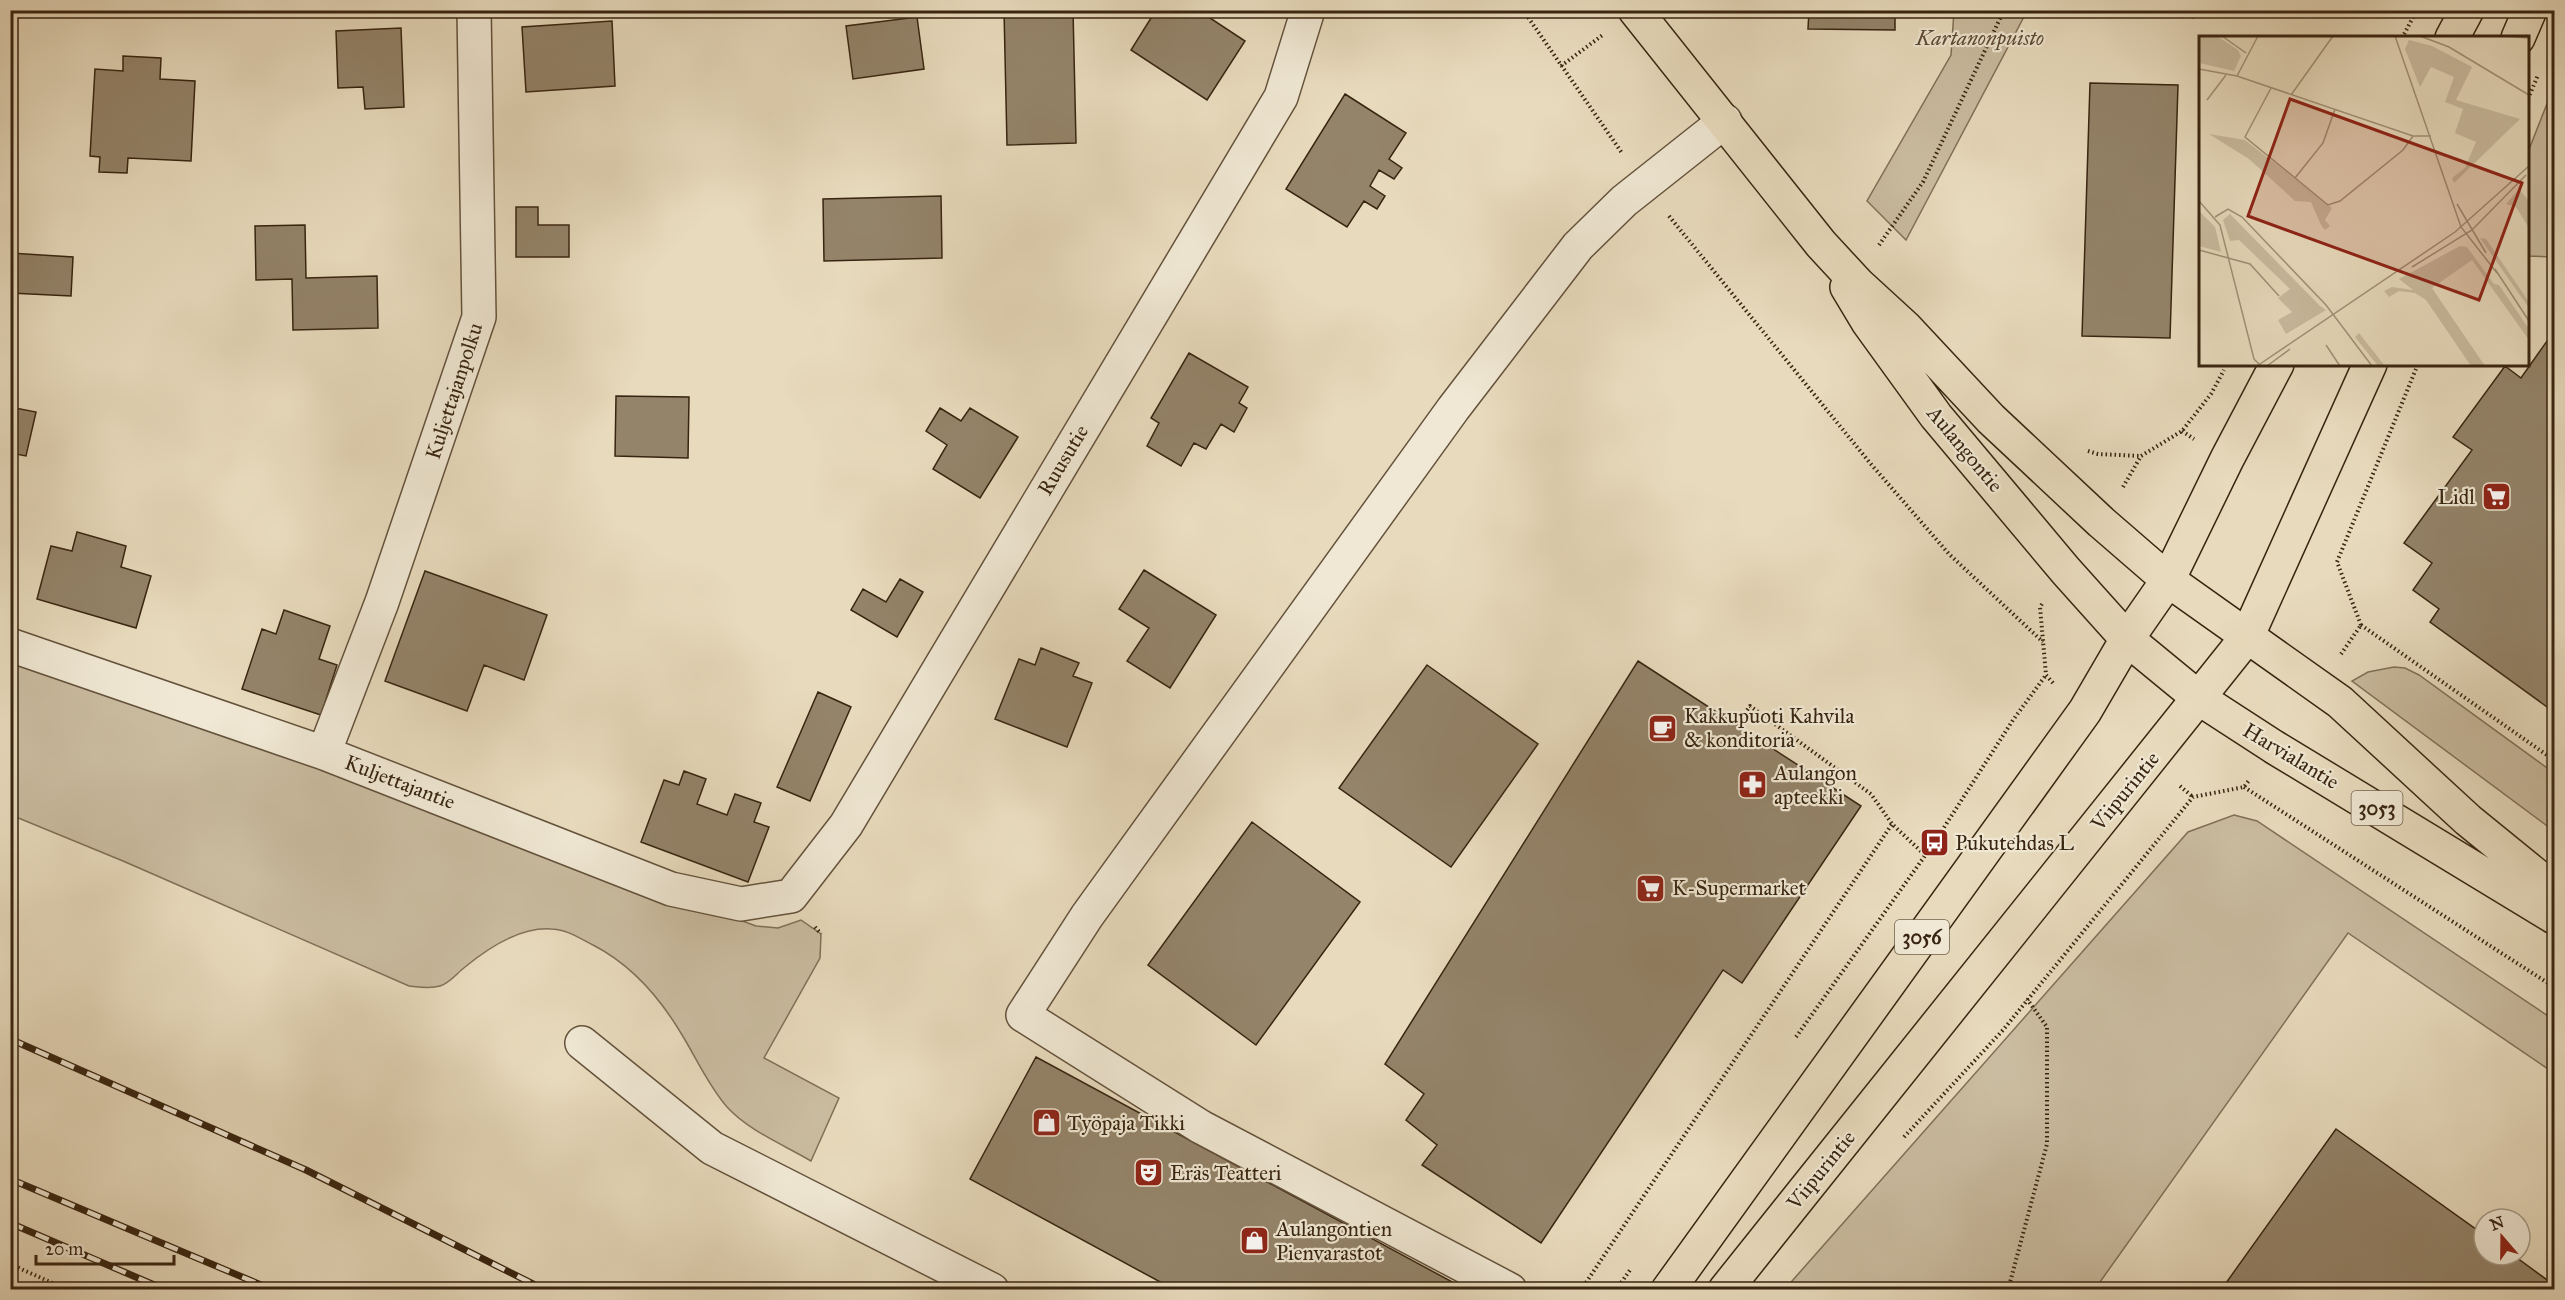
<svg xmlns="http://www.w3.org/2000/svg" width="2565" height="1300" font-family="'IM FELL Great Primer',serif">
<rect width="100%" height="100%" fill="#e8dbbd"/>
<filter id="stains"><feTurbulence type="fractalNoise" baseFrequency=".00333" numOctaves="4"/><feColorMatrix values="0 0 0 0 .2 0 0 0 0 .09 0 0 0 0 .02 0 0 0 .5 -.17"/></filter>
<radialGradient id="worn" r=".72"><stop offset=".6" stop-color="#630" stop-opacity="0"/><stop offset="1" stop-color="#630" stop-opacity=".3"/></radialGradient>
<path fill="#cabca0" stroke="#817058" stroke-width="1.5" d="M1954,11H2027L1906,240L1867,201L1951,55Z
M2554,86V257L2528,256V152Z
M10,657L141,699L756,926L778,928L801,920L821,934L820,958L764,1058L839,1098L811,1161C784,1145 749,1131 727,1107C707,1084 695,1055 679,1030C657,994 630,964 593,945C579,938 566,929 551,929C519,927 488,948 465,967C457,973 450,983 440,986C430,989 419,987 409,986L123,861L11,815Z
M2394,667L2405,668L2419,675L2554,773V831L2352,681L2368,672Z
M2234,815L2257,821L2554,1020V1073L2348,933L2095,1289H1785L2188,832Z"/>
<path fill="#94846a" stroke="#382511" stroke-width="1.5" d="M1004,10H1073L1076,143L1007,145Z
M1156,10H1198L1245,41L1207,100L1131,50Z
M1809,10H1895V30L1808,29Z
M2178,10H2197L2193,18Z
M917,17L924,69L853,79L846,26Z
M612,21L615,86L526,92L522,27Z
M401,28L404,107L365,109L363,87L338,88L336,31Z
M123,56L161,58L160,79L195,81L191,161L128,158L127,173L99,172L100,157L90,156L95,69L123,71Z
M2090,83L2178,85L2170,338L2082,336Z
M1345,94L1406,133L1389,159L1402,168L1394,179L1379,170L1370,186L1385,196L1377,209L1364,201L1347,227L1286,189Z
M941,196L942,258L824,261L823,199Z
M516,207H538V225H569V257H516Z
M305,225L306,278L377,276L378,328L293,330L292,279L256,280L255,226Z
M10,253L73,257L71,296L10,293Z
M2554,331V712L2430,622L2439,609L2413,590L2432,563L2404,543L2472,450L2453,437L2505,366L2521,378Z
M1189,353L1248,387L1239,403L1247,408L1234,432L1221,424L1206,449L1194,443L1181,466L1147,446L1159,423L1151,418Z
M616,396L689,397L688,458L615,456Z
M10,407L36,412L26,456L10,453Z
M940,408L961,421L970,408L1018,437L980,498L933,469L947,445L926,431Z
M77,532L126,546L121,567L151,576L136,628L37,599L51,546L72,551Z
M1144,570L1216,615L1170,688L1127,661L1149,628L1119,609Z
M425,571L547,615L524,680L484,665L467,711L385,681Z
M900,579L923,592L897,637L851,610L863,589L886,602Z
M284,610L330,626L319,659L337,665L321,715L242,689L262,629L276,634Z
M1041,648L1079,663L1073,676L1092,683L1067,747L995,719L1019,659L1035,665Z
M1638,661L1861,806L1742,983L1723,970L1541,1243L1422,1165L1437,1145L1406,1120L1424,1094L1385,1064Z
M1427,665L1538,744L1451,867L1339,788Z
M818,692L851,707L810,801L777,787Z
M684,771L706,779L697,804L727,815L735,794L761,803L754,822L769,827L748,882L641,842L664,780L679,785Z
M1252,822L1360,902L1256,1045L1148,965Z
M1036,1057L1467,1290H1175L970,1179Z
M2336,1129L2484,1235V1255H2513L2554,1285V1290H2221Z"/>
<g fill="none" stroke-linecap="round" stroke-linejoin="round">
<defs>
<path id="minor" d="M10,645L324,753L671,889L741,904L791,896L846,825L1281,97L1308,10
M324,753L382,602L479,317L474,10
M582,1043L712,1148L992,1290
M1510,1290L1201,1127L1023,1015L1087,916L1453,409L1578,246L1624,201L1725,121"/>
<path id="major" d="M1635,10L1821,244L1858,284L1906,328L1991,419L2101,522L2168,580L2340,702L2468,820L2554,890
M2452,38L2467,10
M2518,38L2530,10
M1847,287L1868,322L1936,416L2066,571L2127,639L2200,699L2274,747L2554,917
M1668,1290L2085,711L2127,639L2168,580L2227,459L2277,364
M1725,1290L2247,637L2370,364"/>
</defs>
<use href="#minor" stroke="#64523c" stroke-width="36"/>
<use href="#major" stroke="#382511" stroke-width="36"/>
<path stroke="#382511" stroke-width="4" stroke-dasharray="1.5 3" stroke-linecap="butt" d="M1523,10L1622,153
M2402,38L2417,10
M1561,66L1604,34
M2528,99L2538,75
M1669,216L1870,463L1949,554L2043,642
M1879,245L1923,182L2004,10
M2182,431L2194,439
M2088,451L2098,454L2141,456
M2123,487L2141,456L2182,431L2211,394L2224,370
M2042,604L2040,607L2046,675L2053,683
M2361,625L2337,562L2418,364
M2361,625L2554,760
M2341,654L2361,625
M1737,725L1750,706L1871,794L1892,824L1925,855
M2180,786L2193,797
M2244,787L2554,987
M815,927L821,934
M1796,1037L1934,843L2013,720L2046,675
M1904,1137L2003,1030L2193,797L2244,787L2250,779
M10,1264L68,1290
M1581,1290L1892,824
M1616,1290L1630,1270
M2008,1290L2047,1144V1027L2027,999"/>
<use href="#minor" stroke="#f0e8d4" stroke-width="33"/>
<use href="#major" stroke="#e8dbbd" stroke-width="33"/>
<defs>
<path id="rail" d="M10,1039L306,1170L545,1290
M10,1179L273,1290
M10,1223L166,1290"/>
</defs>
<use href="#rail" stroke="#382511" stroke-width="7"/>
<use href="#rail" stroke="#f0e8d4" stroke-width="4.5" stroke-dasharray="14" stroke-linecap="butt"/>
</g>
<defs>
<symbol id="supermarket-square" viewBox="-11 -11 22 22"><rect x="-9" y="-9" width="18" height="18" rx="4" fill="#8f2418" stroke="#f0e8d4"/><path d="M-6-5.5h2.5l.6 2H6L4.5 2H-2.5L-4.4-4H-6ZM-1.5 3.2a1.3 1.3 0 1 0 .1 0ZM3 3.2a1.3 1.3 0 1 0 .1 0Z" fill="#fff"/></symbol>
<symbol id="cafe-square" viewBox="-11 -11 22 22"><rect x="-9" y="-9" width="18" height="18" rx="4" fill="#8f2418" stroke="#f0e8d4"/><path d="M-5.5-4.5H6V0H3Q3 3.5 0 3.5H-2.5Q-5.5 3.5-5.5 0ZM3-3.2v2h1.7v-2ZM-6 4.5H4V6H-6Z" fill="#fff"/></symbol>
<symbol id="pharmacy-square" viewBox="-11 -11 22 22"><rect x="-9" y="-9" width="18" height="18" rx="4" fill="#8f2418" stroke="#f0e8d4"/><path d="M-2-6h4v4h4v4h-4v4h-4v-4h-4v-4h4Z" fill="#fff"/></symbol>
<symbol id="bus-square" viewBox="-11 -11 22 22"><rect x="-9" y="-9" width="18" height="18" rx="4" fill="#8f2418" stroke="#f0e8d4"/><path d="M-5-6H5V4H4V6H2V4H-2V6H-4V4H-5ZM-3.5-4V0h7V-4ZM-3.5 1.2v1.5H-2V1.2ZM2 1.2v1.5H3.5V1.2Z" fill="#fff"/></symbol>
<symbol id="shop-square" viewBox="-11 -11 22 22"><rect x="-9" y="-9" width="18" height="18" rx="4" fill="#8f2418" stroke="#f0e8d4"/><path d="M-5-2.5h2.3a2.7 3.5 0 0 1 5.4 0H5L5.5 6h-11ZM-1.5-2.5h3a1.5 2.3 0 0 0-3 0Z" fill="#fff"/></symbol>
<symbol id="theatre-square" viewBox="-11 -11 22 22"><rect x="-9" y="-9" width="18" height="18" rx="4" fill="#8f2418" stroke="#f0e8d4"/><path d="M-5-5.5Q0-4 5-5.5V0Q5 5 0 6Q-5 5-5 0ZM-3.3-2.5H-1v1.5H-3.3ZM1-2.5H3.3v1.5H1ZM-2.8 1Q0 5.5 2.8 1Z" fill="#fff"/></symbol>
</defs>
<g fill-rule="evenodd">
<use href="#supermarket-square" x="2480" y="480" width="33" height="33"/>
<use href="#cafe-square" x="1646" y="712" width="33" height="33"/>
<use href="#pharmacy-square" x="1736" y="768" width="33" height="33"/>
<use href="#bus-square" x="1918" y="826" width="33" height="33"/>
<use href="#supermarket-square" x="1634" y="872" width="33" height="33"/>
<use href="#shop-square" x="1030" y="1106" width="33" height="33"/>
<use href="#theatre-square" x="1132" y="1156" width="33" height="33"/>
<use href="#shop-square" x="1238" y="1224" width="33" height="33"/>
</g>
<g text-anchor="middle" stroke-width="4.5" stroke-linejoin="round" paint-order="stroke">
<g fill="#f0e8d4" stroke="#6f604c" stroke-width="1.5">
<rect x="2351.5" y="791" width="51" height="34" rx="4.5"/>
<rect x="1895" y="920" width="54" height="34" rx="4.5"/>
</g>
<g font-size="20" font-weight="bold" fill="#382511">
<text x="2377" y="815">3053</text>
<text x="1922" y="944">3056</text>
</g>
<g font-size="21" font-style="italic" fill="#5c4b35" stroke="#f0e8d4">
<text x="1980" y="45">Kartanonpuisto</text>
</g>
<g font-size="21" fill="#382511" stroke="#f0e8d4">
<text transform="translate(454 391) rotate(-72)" y="7">Kuljettajanpolku</text>
<text transform="translate(1965 449) rotate(50)" y="7">Aulangontie</text>
<text transform="translate(1063 460) rotate(-59)" y="7">Ruusutie</text>
<text transform="translate(2291 756) rotate(31)" y="7">Harvialantie</text>
<text transform="translate(400 782) rotate(21)" y="7">Kuljettajantie</text>
<text transform="translate(2125 791) rotate(-51)" y="7">Viipurintie</text>
<text transform="translate(1821 1170) rotate(-51)" y="7">Viipurintie</text>
</g>
<g font-size="21" fill="#382511" stroke="#f0e8d4" text-anchor="start">
<text x="2475" y="504" text-anchor="end">Lidl</text>
<text x="1684" y="723">Kakkupuoti Kahvila<tspan x="1684" dy="24">&amp; konditoria</tspan></text>
<text x="1774" y="780">Aulangon<tspan x="1774" dy="24">apteekki</tspan></text>
<text x="1955" y="850">Pukutehdas L</text>
<text x="1672" y="895">K-Supermarket</text>
<text x="1067" y="1130">Työpaja Tikki</text>
<text x="1170" y="1180">Eräs Teatteri</text>
<text x="1276" y="1236">Aulangontien<tspan x="1276" dy="24">Pienvarastot</tspan></text>
</g>
</g>
<g transform="translate(2199 36)">
<rect width="330" height="330" fill="#e8dbbd"/>
<path d="M0,0H18L39,14L42,20L35,35L0,27ZM210,4L233,10L273,31L257,64L321,83L255,147L253,142L266,132L277,106L256,97L264,73L246,66L255,41L232,31L221,51L206,13ZM10,98L46,104L133,172L126,184L131,190L126,194L122,189L112,166L96,165L50,123ZM320,153L330,165V192L317,171L307,168ZM0,175L16,191L22,216L0,210ZM31,178L121,270L127,274L87,298L79,284L93,276L79,262L91,253L40,204L31,205L24,184ZM281,202L287,203L330,266V272ZM261,210L268,211L295,248L300,249L330,293V304L273,224L233,252L286,330H272L227,264L216,257L200,255L190,261L185,255L193,251L214,254L200,243ZM160,297L186,330H179L156,301Z" fill="#cabca0"/>
<path fill="none" stroke="#a29278" stroke-width="1.5" d="M23,0L47,17M196,0L262,191L298,237M221,0L250,11L330,59M305,0L330,2M0,33L38,40L214,100H232M38,40L59,0M72,52L46,101L129,169L141,165L204,114L214,100M92,59L134,0M8,64L27,39M96,142L124,107L136,73M0,165L21,189L55,323L62,330M258,168L287,217M16,181L29,173L43,181L127,269L173,330M0,214L51,228L80,260M213,231L273,194L327,139M296,233L330,285M127,309L141,330M58,330L256,196L330,130M68,330L91,313"/>
<path fill="#8f2418" fill-opacity="0.15" stroke="#8f2418" stroke-width="3" d="M91,63L323,147L280,264L49,180Z"/>
<rect width="330" height="330" fill="none" stroke="#382511" stroke-width="3"/>
</g>
<rect width="2565" height="1300" fill="none" stroke="#e8dbbd" stroke-width="36"/>
<rect x="12" y="12" width="2541" height="1276" fill="none" stroke="#382511" stroke-width="3"/>
<rect x="18" y="18" width="2529" height="1264" fill="none" stroke="#382511" stroke-width="1.5"/>
<g transform="translate(2502 1237) rotate(340)"><circle r="28" fill="#f0e8d4" stroke="#a69a86" stroke-width="1.5"/>
<path d="M0-4.5L10 22L0 15L-10 22Z" fill="#8f2418"/>
<text y="-9" font-size="16" font-weight="bold" text-anchor="middle" fill="#382511">N</text>
</g>
<path d="M36 1255v9h138v-9" fill="none" stroke="#382511" stroke-width="3"/>
<text x="45" y="1255" font-size="18" fill="#382511" stroke="#f0e8d4" stroke-width="4.5" paint-order="stroke">20 m</text>
<rect width="100%" height="100%" filter="url(#stains)"/>
<rect width="100%" height="100%" fill="url(#worn)"/>
</svg>
